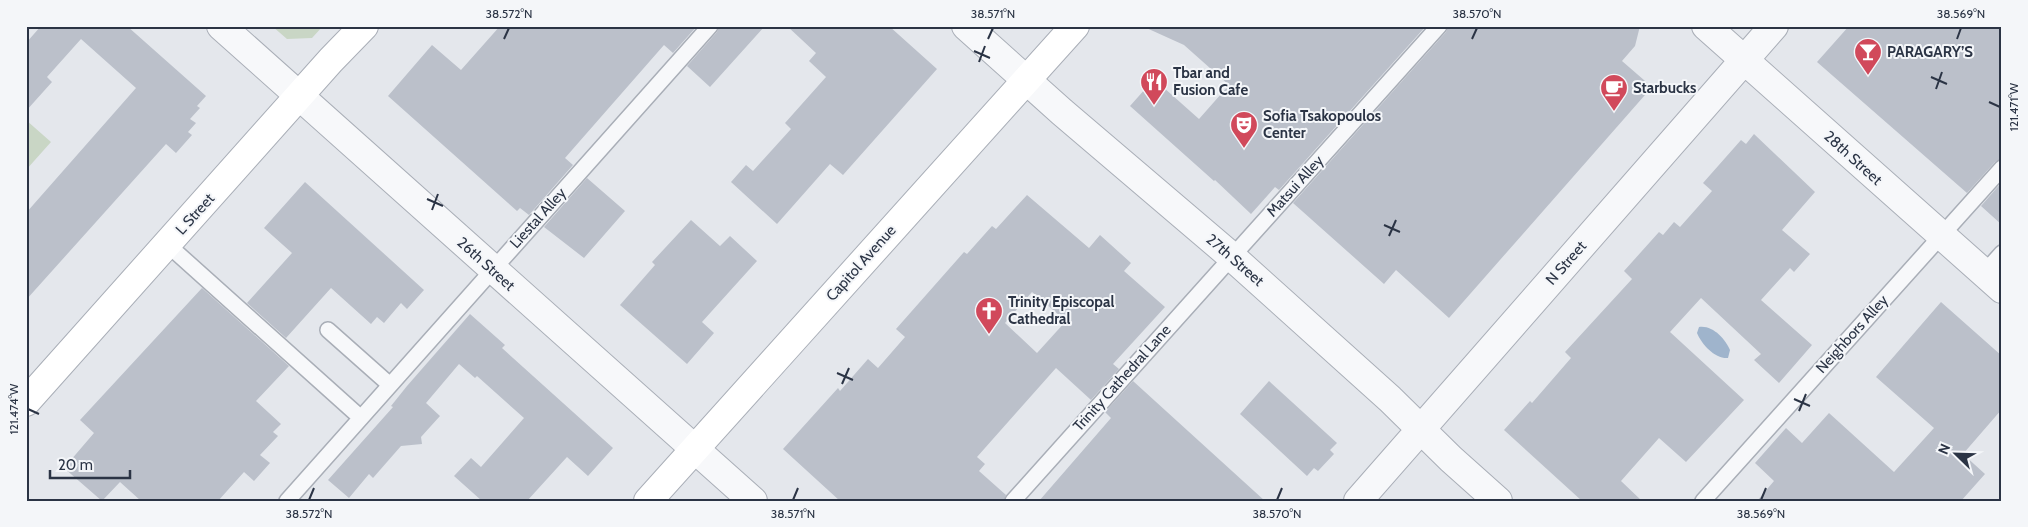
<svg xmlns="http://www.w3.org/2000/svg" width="2028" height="527" font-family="Cabin,sans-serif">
<rect width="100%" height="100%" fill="#e4e7ec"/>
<path fill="#c9d6c5" d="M272,26H323L312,38L287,39Z
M26,120L51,142L26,170Z"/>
<path fill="#9fb4cc" d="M1699,327C1713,325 1725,339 1730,350L1728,358C1715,359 1702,345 1697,333Z"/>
<path fill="#bbc0ca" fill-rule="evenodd" d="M41,26H127L206,96L197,106L200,108L190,119L196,123L188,132L192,135L176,153L166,144L26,300V213L136,88L81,39L47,77L52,82L26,111V43Z
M500,26H697L673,53L664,45L565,158L573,165L529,215L520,208L517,211L388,96L432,45L461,70Z
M719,26H765L710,87L687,66L717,32Z
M787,26H889L937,69L843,175L830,164L777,224L731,182L746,165L753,171L791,129L785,123L826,77L809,61L816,53Z
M1142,26H1426L1279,190L1275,187L1251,214L1215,180L1214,181L1130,106L1154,79L1199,119L1229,85L1184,45Z
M1448,26H1640L1635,46L1622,61L1652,87L1449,318L1396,270L1384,284L1293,203L1446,32Z
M1849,26H2002V159L1995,162L1967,193L1817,62Z
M1754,134L1815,192L1782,230L1810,254L1794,272L1790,268L1761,300L1812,345L1779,383L1754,360L1761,354L1701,298L1670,332L1744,400L1686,462L1659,438L1621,481L1642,501H1582L1504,430L1530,401L1532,403L1571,358L1565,352L1632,279L1624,271L1659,232L1663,235L1674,222L1680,227L1712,191L1703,183L1741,140L1746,144Z
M587,178L625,211L584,258L544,227Z
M305,182L424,290L407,309L401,303L384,323L377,317L371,324L331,288L286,338L247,303L292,253L264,228Z
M2002,182V225L1981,206Z
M1027,195L1089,248L1100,235L1131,263L1124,271L1165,307L1113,364L1119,369L1091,400L1056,368L977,457L985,464L979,471L1006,495L1004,501H840L783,449L838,388L840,391L868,359L878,368L905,337L896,329L964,252L967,254L992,226L996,229ZM1032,292L1066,321L1037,353L1005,323Z
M691,220L720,246L730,236L757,261L702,322L714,333L687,364L620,305L655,265L652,262Z
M202,288L289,366L256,401L281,424L273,432L278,436L260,455L270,463L254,481L244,472L218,501H141L120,482L102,501L64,468L94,433L80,420Z
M1941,302L2002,356V409L1963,454L1985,474L1961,501H1757L1774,481L1755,463L1786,428L1802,443L1829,413L1894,472L1934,428L1876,377Z
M470,314L505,345L502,348L613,448L588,476L567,457L527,501H482L454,476L471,458L481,467L524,418L477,376L475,378L459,364L426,403L440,416L421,437L422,444L401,446L373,478L369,474L349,498L328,480L393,407L391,406L407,386Z
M1133,381L1265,501H1039L1111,418L1105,412Z
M1269,381L1337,443L1330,450L1334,454L1318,471L1314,468L1307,476L1240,414Z"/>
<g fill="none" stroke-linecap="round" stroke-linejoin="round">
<defs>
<path id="lane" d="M167,244L361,418
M1984,273L2002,253
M328,330L390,385
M287,501L710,26
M1013,501L1439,26
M1703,501L2002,168"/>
<path id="street" d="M221,26L753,501
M966,26L1062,112L1231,256L1390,399L1451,459L1498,501
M1706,26L2002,289
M1358,501L1774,26"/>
<path id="secondary" d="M26,402L331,60L364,26
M648,501L1075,26"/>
</defs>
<use href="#lane" stroke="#a9aeb7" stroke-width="18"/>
<use href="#street" stroke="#a9aeb7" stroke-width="30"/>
<use href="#secondary" stroke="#a9aeb7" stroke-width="30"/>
<use href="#lane" stroke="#f7f8fa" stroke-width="15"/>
<use href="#street" stroke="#f7f8fa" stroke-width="28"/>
<use href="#secondary" stroke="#fff" stroke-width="28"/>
</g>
<path fill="none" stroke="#2b3445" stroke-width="2" d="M504,39L509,28M988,39L993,28M1472,39L1477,28M1957,39L1961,28M974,51L990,58M979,62L985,46M1931,77L1947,84M1936,89L1942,72M1989,102L2000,107M427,199L443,206M432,210L438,194M1384,225L1400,232M1389,236L1396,220M837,373L853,380M842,384L849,368M1794,399L1810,406M28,409L39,414M1799,411L1806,394M309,500L314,488M793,500L798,488M1277,500L1282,488M1761,500L1766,488"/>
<defs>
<symbol id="bar-pin" viewBox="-11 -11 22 30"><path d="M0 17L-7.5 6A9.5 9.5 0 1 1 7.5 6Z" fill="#d1495b" stroke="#f4f6f9"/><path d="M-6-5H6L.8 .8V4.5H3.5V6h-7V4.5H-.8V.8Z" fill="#fff"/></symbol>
<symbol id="restaurant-pin" viewBox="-11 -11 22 30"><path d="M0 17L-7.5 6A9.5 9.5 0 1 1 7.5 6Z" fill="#d1495b" stroke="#f4f6f9"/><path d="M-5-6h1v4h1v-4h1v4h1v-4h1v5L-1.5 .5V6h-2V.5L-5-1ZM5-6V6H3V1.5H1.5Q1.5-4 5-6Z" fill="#fff"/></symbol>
<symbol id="cafe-pin" viewBox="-11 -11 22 30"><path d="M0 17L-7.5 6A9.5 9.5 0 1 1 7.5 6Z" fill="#d1495b" stroke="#f4f6f9"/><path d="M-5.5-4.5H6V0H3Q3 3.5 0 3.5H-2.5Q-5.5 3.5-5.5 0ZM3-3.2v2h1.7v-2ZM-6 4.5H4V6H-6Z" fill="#fff"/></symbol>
<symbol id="theatre-pin" viewBox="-11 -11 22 30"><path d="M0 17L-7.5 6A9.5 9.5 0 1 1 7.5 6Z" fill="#d1495b" stroke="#f4f6f9"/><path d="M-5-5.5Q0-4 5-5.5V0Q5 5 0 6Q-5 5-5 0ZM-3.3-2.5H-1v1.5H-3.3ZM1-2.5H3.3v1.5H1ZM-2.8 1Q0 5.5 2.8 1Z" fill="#fff"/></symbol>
<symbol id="church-pin" viewBox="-11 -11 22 30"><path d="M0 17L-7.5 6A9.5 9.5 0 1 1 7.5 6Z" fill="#d1495b" stroke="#f4f6f9"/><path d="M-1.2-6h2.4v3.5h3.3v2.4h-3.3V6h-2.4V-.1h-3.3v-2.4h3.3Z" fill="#fff"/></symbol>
</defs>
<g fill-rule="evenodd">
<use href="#bar-pin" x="1852" y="36" width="32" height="43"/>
<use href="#restaurant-pin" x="1138" y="66" width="32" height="43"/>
<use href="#cafe-pin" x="1598" y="72" width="32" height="43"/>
<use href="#theatre-pin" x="1228" y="109" width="32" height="43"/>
<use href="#church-pin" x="973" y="295" width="32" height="43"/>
</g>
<g text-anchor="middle" stroke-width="4" stroke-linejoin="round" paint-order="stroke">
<g font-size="15" font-weight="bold" fill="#2b3445" stroke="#f4f6f9" text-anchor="start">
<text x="1887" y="57">PARAGARY’S</text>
<text x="1173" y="78">Tbar and<tspan x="1173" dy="17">Fusion Cafe</tspan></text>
<text x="1633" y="93">Starbucks</text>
<text x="1263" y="121">Sofia Tsakopoulos<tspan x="1263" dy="17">Center</tspan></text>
<text x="1008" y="307">Trinity Episcopal<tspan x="1008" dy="17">Cathedral</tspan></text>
</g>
<g font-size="15" fill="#2b3445" stroke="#f4f6f9">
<text transform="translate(1853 158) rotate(42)" y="5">28th Street</text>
<text transform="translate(1295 186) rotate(-48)" y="5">Matsui Alley</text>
<text transform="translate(195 214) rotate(-48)" y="5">L Street</text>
<text transform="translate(538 218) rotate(-48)" y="5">Liestal Alley</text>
<text transform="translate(1235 260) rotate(41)" y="5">27th Street</text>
<text transform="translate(861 263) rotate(-48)" y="5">Capitol Avenue</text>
<text transform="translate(1566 263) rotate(-49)" y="5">N Street</text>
<text transform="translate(486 264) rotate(42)" y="5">26th Street</text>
<text transform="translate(1852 334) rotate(-48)" y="5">Neighbors Alley</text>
<text transform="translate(1122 378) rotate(-48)" y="5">Trinity Cathedral Lane</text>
</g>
</g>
<rect width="2028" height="527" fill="none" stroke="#f4f6f9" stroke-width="55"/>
<g transform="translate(1956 454) rotate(293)" stroke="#f4f6f9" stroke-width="4" paint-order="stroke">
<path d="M0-4L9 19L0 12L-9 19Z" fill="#2b3445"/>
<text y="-8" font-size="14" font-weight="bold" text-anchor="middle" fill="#2b3445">N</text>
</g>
<path d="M50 470v8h80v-8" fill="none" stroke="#2b3445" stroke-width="2.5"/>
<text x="58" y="470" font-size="15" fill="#2b3445" stroke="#f4f6f9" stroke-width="4" paint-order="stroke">20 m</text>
<rect x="28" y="28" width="1972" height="472" fill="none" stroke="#2b3445" stroke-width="2"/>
<g font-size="12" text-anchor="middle" fill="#2b3445">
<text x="509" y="18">38.572°N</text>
<text x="993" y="18">38.571°N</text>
<text x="1477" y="18">38.570°N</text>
<text x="1961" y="18">38.569°N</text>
<text transform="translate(2014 107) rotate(-90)" y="4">121.471°W</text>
<text transform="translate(14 409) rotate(-90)" y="4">121.474°W</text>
<text x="309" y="518">38.572°N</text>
<text x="793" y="518">38.571°N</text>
<text x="1277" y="518">38.570°N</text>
<text x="1761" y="518">38.569°N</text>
</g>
</svg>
